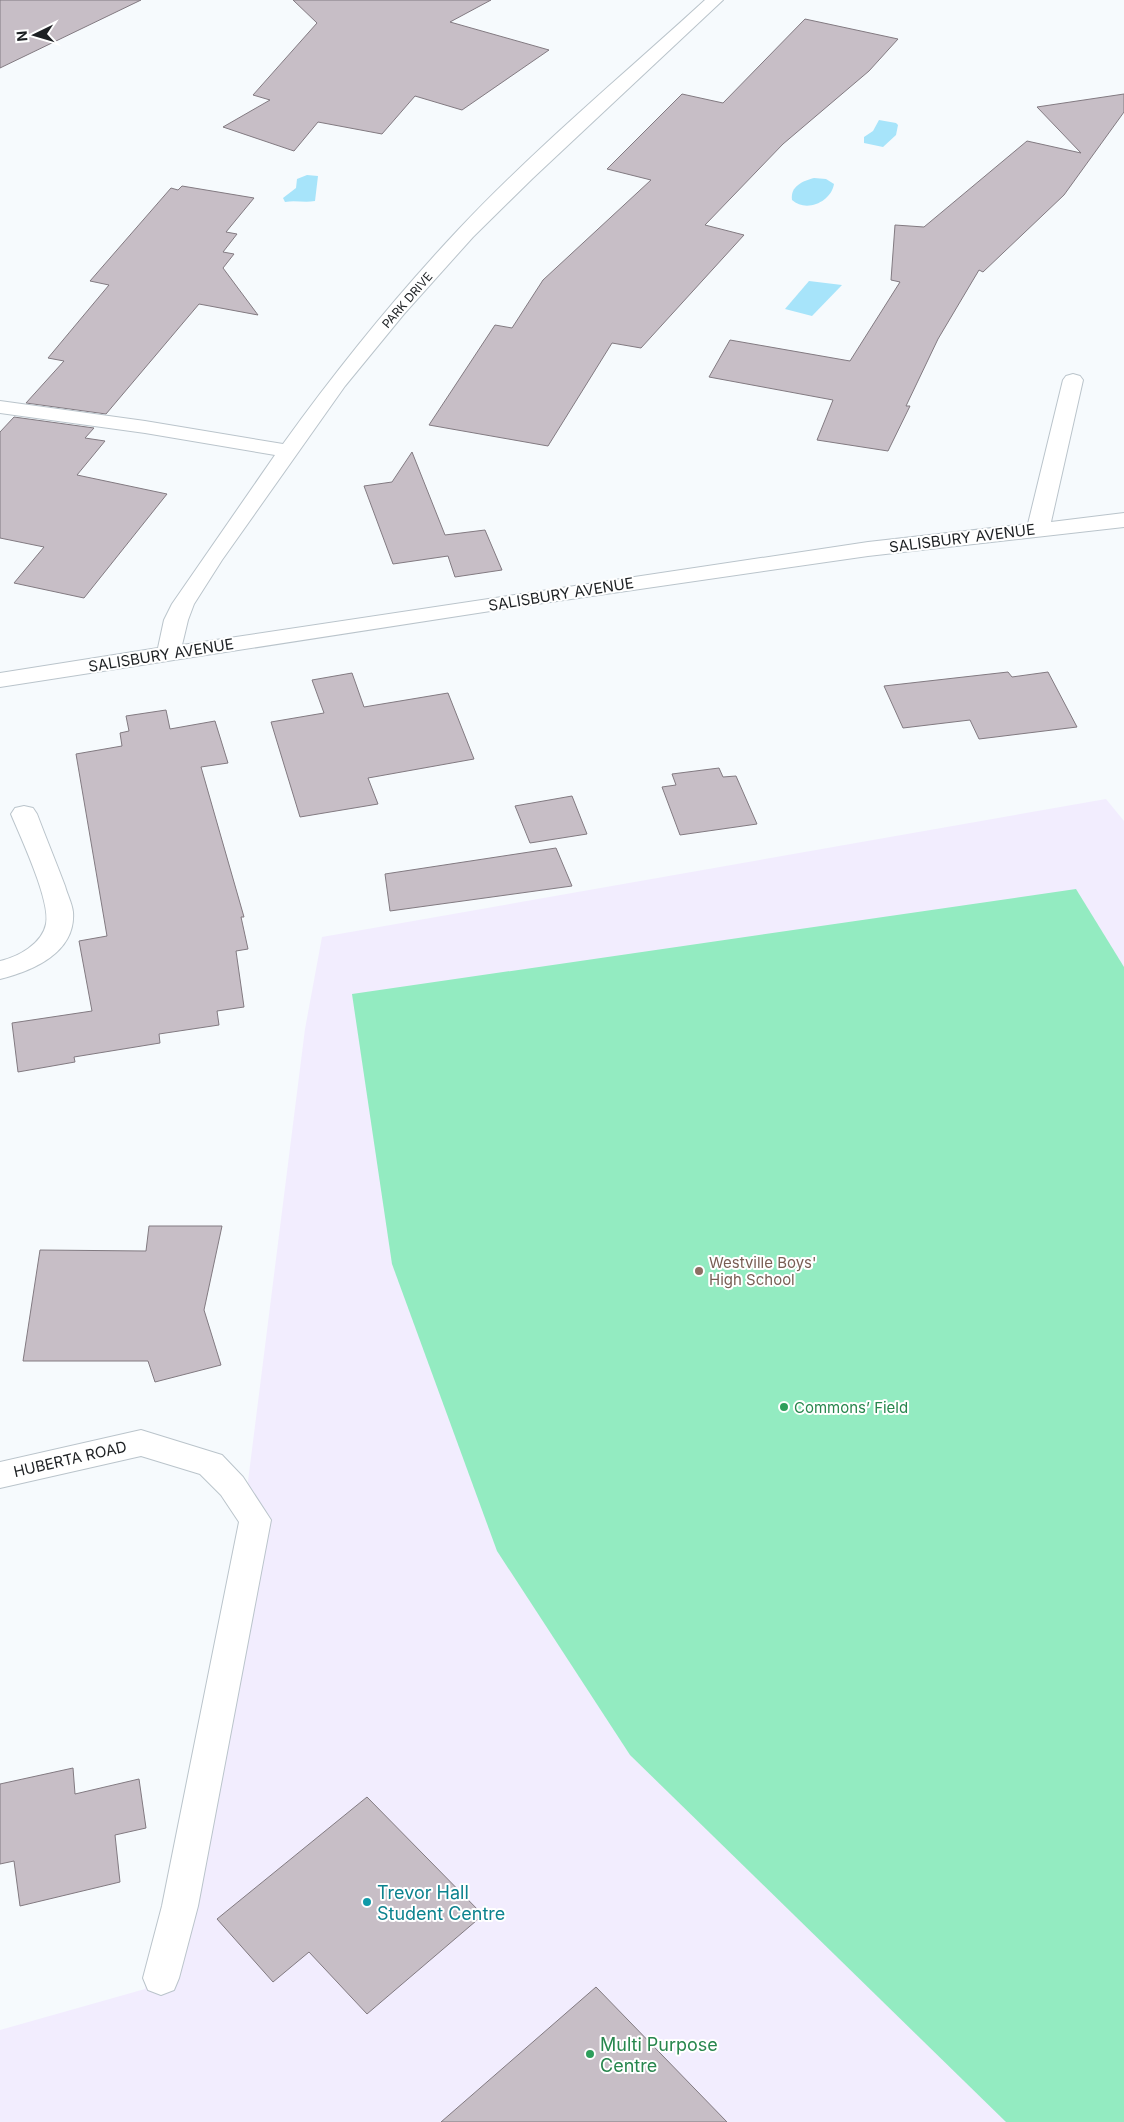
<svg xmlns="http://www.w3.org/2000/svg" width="1124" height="2122" viewBox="0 0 1124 2122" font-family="Inter,sans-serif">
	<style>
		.education { fill: #f2edfe }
		.green { fill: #93ebc1 }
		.water { fill: #a7e4fa }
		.building { fill: #c7bec6; stroke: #827a81 }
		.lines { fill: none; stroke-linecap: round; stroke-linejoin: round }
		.minor-casing { stroke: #bac4cb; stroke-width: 2 }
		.minor { fill: #fff; fill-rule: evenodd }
		.education-dot { fill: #8d6e63; stroke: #fff; stroke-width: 2 }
		.leisure-dot { fill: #2e9e5b; stroke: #fff; stroke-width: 2 }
		.culture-dot { fill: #0f9aa8; stroke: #fff; stroke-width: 2 }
		.labels { text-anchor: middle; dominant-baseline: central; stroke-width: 4; stroke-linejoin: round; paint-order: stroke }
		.far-street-label { font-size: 12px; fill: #1d2023; stroke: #fff }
		.street-label { font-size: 15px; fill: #1d2023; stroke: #fff }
		.education-label { font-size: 15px; fill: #785e54; stroke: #fff; text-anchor: start }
		.leisure-label { font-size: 15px; fill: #27864d; stroke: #fff; text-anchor: start }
		.near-culture-label { font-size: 18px; fill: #0d838f; stroke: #fff; text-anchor: start }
		.near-leisure-label { font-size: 18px; fill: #27864d; stroke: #fff; text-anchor: start }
	</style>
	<rect width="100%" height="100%" fill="#f6fafd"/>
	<path class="education" d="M1106 799 1124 821V2122H0V2030L145 1989 244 1513 305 1029 322 937Z"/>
	<path class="green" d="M1076 889 1124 967V2122H1006L630 1755 497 1551 392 1264 352 994Z"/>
	<g class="water">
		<path d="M879 120 896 123 898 125 896 135 883 147 864 143V137L873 131Z"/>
		<path d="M307 175 318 176 315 201C304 203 296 200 285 202L283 198 296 188 297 179Z"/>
		<path d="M814 178 826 179 834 184C831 202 806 213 792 200 790 186 803 181 814 178Z"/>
		<path d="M809 281 842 285 812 316 785 309Z"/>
	</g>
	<g class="building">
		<path d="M0 0H141L0 68Z"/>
		<path d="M293 0H491L450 22 549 50 462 110 415 96 382 134 318 122 294 151 223 127 270 100 253 95 317 23Z"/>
		<path d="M805 19 898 39 869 71 783 144 705 225 744 235 641 348 612 343 548 446 429 425 495 325 512 328 543 280 651 180 607 169 682 94 723 103Z"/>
		<path d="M1124 94V112L1064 195 983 272 979 270 938 339 906 406H910L888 451 817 440 833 400 709 377 730 340 850 361 900 282 891 280 895 225 924 227 1027 141 1081 153 1037 107Z"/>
		<path d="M182 186 254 198 226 232 237 234 223 252 234 254 223 268 258 315 199 304 106 414 26 403 64 361 48 358 109 285 90 281 171 188 178 190Z"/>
		<path d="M14 417 94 428 85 438 105 441 77 475 167 494 84 598 14 583 44 547 0 538V432Z"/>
		<path d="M412 452 445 535 485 530 502 570 455 577 448 556 393 564 364 486 392 482Z"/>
		<path d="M1008 672 1012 677 1048 672 1077 727 979 739 970 720 903 728 884 686Z"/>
		<path d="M352 673 364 707 448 693 474 759 368 778 378 804 300 817 271 722 324 713 312 680Z"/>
		<path d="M166 710 170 729 215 721 228 763 201 767 244 917H241L248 949 236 951 244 1007 217 1011 219 1025 159 1034 160 1043 74 1057 75 1062 18 1072 12 1023 92 1011 79 941 107 936 76 754 122 746 120 733 129 731 126 716Z"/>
		<path d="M719 768 723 777 736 776 757 824 680 835 662 787 676 785 672 774Z"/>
		<path d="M572 796 587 834 530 843 515 806Z"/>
		<path d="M556 848 572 886 390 911 385 874Z"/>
		<path d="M149 1226H222L204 1310 221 1365 155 1382 148 1361H23L40 1250 146 1251Z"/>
		<path d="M73 1768 75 1794 139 1779 146 1828 115 1835 120 1882 20 1906 14 1861 0 1864V1784Z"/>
		<path d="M367 1797 483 1915 367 2014 309 1952 273 1982 217 1919Z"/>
		<path d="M596 1987 727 2122H441Z"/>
	</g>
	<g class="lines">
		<defs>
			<g id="minor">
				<path d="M705 0H723L533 178 473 237 404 314 345 386 222 560 194 604 188 620 182 645 868 542 1028 524 1063 380 1066 376 1073 374 1080 376 1083 380 1051 522 1124 513V527L868 556 516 607 0 687V673L158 648 164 620 172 604 275 455 145 433 0 413V401L145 421 283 444C337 369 395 297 458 230 534 149 623 75 705 0Z"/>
				<path d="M24 806 33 808 37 814C46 838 56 862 65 886 67 894 72 903 73 912 76 953 32 971 0 979V961C18 957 42 944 46 924 51 902 21 838 11 814L15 808Z"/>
				<path d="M141 1430 222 1455 243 1477 271 1520 198 1906 179 1978 174 1990 161 1995 148 1990 143 1978 162 1906 239 1522 221 1495 200 1474 141 1456 0 1488V1462Z"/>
			</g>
		</defs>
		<use href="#minor" class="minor-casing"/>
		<use href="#minor" class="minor"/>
	</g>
	<circle class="education-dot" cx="699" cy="1271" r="5"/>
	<g class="leisure-dot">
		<circle cx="784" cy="1407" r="5"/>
		<circle cx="590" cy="2054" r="5"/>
	</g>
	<circle class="culture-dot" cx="367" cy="1902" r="5"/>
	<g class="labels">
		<g class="far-street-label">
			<text transform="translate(407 300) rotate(-49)">PARK DRIVE</text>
		</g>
		<g class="street-label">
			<text transform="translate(962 538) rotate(-7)">SALISBURY AVENUE</text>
			<text transform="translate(561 594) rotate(-9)">SALISBURY AVENUE</text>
			<text transform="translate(161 655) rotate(-9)">SALISBURY AVENUE</text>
			<text transform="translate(70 1459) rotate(-13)">HUBERTA ROAD</text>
		</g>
		<g class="education-label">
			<text x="709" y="1262">Westville Boys'<tspan x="709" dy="17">High School</tspan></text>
		</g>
		<g class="leisure-label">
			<text x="794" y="1407">Commons’ Field</text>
		</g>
		<g class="near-culture-label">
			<text x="377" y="1892">Trevor Hall<tspan x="377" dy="21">Student Centre</tspan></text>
		</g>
		<g class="near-leisure-label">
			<text x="600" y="2044">Multi Purpose<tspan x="600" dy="21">Centre</tspan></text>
		</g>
	</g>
	<g transform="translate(35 35) rotate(265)" stroke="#ffffff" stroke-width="4" paint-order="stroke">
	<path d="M0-4L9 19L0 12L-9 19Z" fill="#1d2023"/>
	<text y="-8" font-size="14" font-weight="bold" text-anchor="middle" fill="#1d2023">N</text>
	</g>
</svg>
